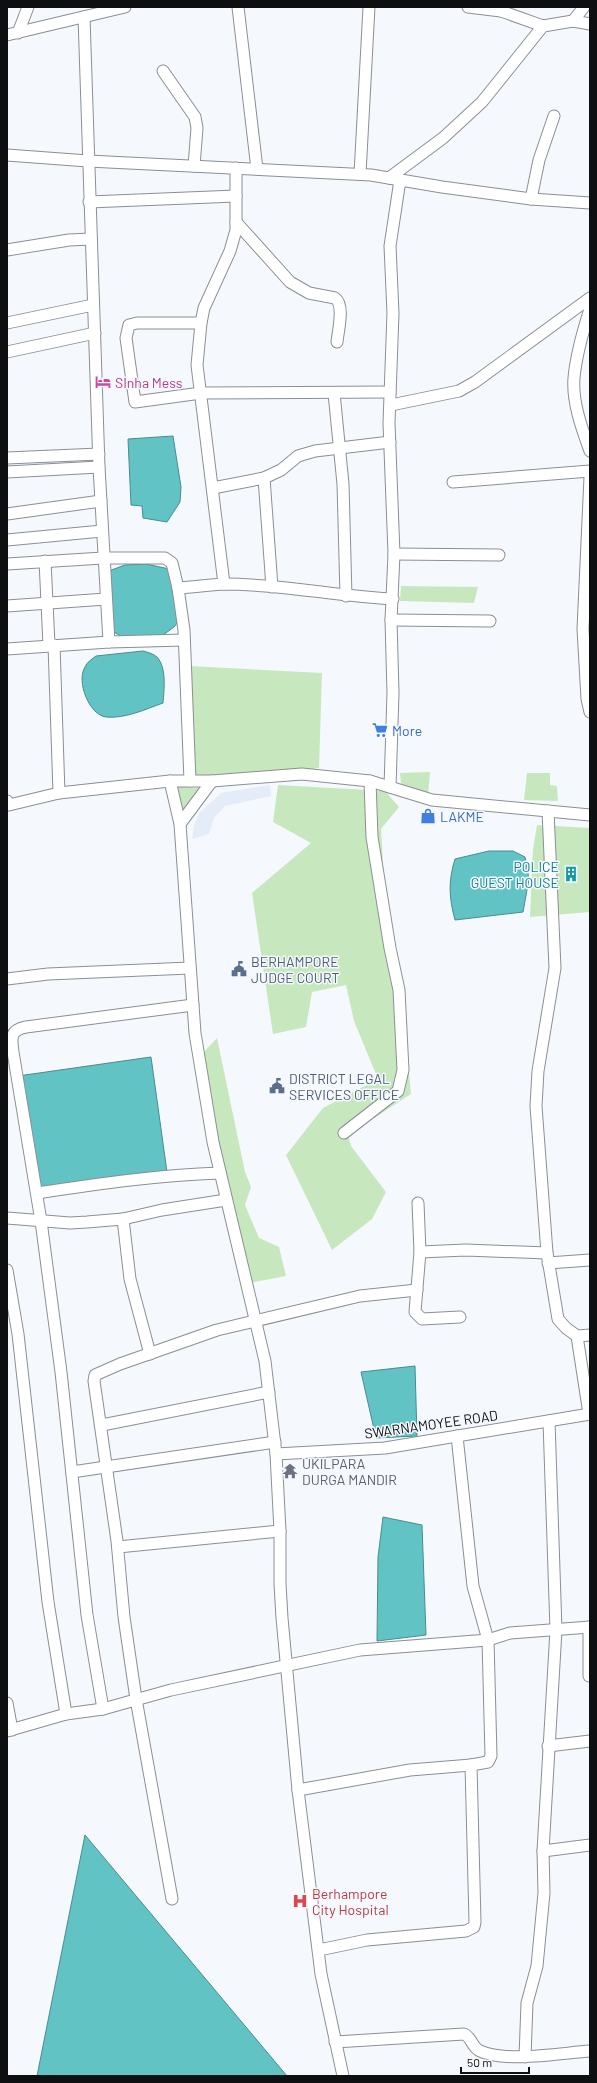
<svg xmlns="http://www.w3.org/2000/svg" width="597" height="2083" viewBox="0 0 597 2083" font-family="Barlow,sans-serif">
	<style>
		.built { fill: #e4edf7 }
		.green { fill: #c7e7be }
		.water { fill: #61c3c4; stroke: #488d8e }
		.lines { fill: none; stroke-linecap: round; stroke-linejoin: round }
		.minor-casing { stroke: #8b8f92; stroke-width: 13 }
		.minor { stroke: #fff; stroke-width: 11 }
		.labels { text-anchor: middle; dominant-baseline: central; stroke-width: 3; stroke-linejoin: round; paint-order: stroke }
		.hotel-label { font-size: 14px; fill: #b23c85; stroke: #f5f9fd; text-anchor: start }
		.shop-label { font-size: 14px; fill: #366cbe; stroke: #f5f9fd; text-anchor: start }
		.culture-label { font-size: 14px; fill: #0d838f; stroke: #f5f9fd; text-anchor: end }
		.service-label { font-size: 14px; fill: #4e5e75; stroke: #f5f9fd; text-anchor: start }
		.street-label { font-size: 14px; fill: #0e0f11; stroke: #f5f9fd }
		.worship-label { font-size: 14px; fill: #5b616d; stroke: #f5f9fd; text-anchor: start }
		.health-label { font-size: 14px; fill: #be3a42; stroke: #f5f9fd; text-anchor: start }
	</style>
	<rect width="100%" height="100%" fill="#f5f9fd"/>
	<path class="built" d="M270 785 271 796 225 806 214 818 209 834 192 839 194 825 200 812 221 793Z"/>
	<g class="green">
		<path d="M401 586 478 587 474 603 400 601Z"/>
		<path d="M189 666 322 673 319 768 225 778 193 774Z"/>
		<path d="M430 772 428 795 402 793 400 773Z"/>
		<path d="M527 773H550V785L557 786 558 801 524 800Z"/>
		<path d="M278 785 385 791 399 807 381 829 385 898 399 971 411 1094 348 1135 351 1146 386 1192 372 1219 332 1250 286 1155 323 1108 378 1079 354 1021 346 985 312 992 306 1027 273 1034 252 893 311 843 273 822Z"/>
		<path d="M173 786 208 789 181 819Z"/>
		<path d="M537 825 590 828V912L530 917 533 849Z"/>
		<path d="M217 1038 245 1172 251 1187 245 1205 259 1238 279 1247 286 1276 249 1283 217 1142 204 1052Z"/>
	</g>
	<g class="water">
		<path d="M173 436 181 487 180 502 167 522 143 518 142 506 131 505 128 439Z"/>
		<path d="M146 564 174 570 180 619 174 627 163 635 122 637 108 628 109 571 125 565Z"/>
		<path d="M143 651C147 652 154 654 157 657 167 668 164 690 163 703 146 709 125 719 106 717 89 715 76 681 85 667 87 662 92 659 96 656Z"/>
		<path d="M489 851H513L525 857 529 879 523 912 455 920C449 898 448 881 455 859Z"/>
		<path d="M151 1057 167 1172 38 1194 18 1076Z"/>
		<path d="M415 1366 417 1436 376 1438 361 1372Z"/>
		<path d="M383 1517 422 1525 426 1635 377 1641 378 1557Z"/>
		<path d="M85 1835 287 2076H37Z"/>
	</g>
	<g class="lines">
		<defs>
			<g id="minor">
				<path d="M238 7 257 169"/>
				<path d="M468 7 501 11"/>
				<path d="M500 7 501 11 543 26"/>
				<path d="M573 21 590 24"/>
				<path d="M18 33 28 7"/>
				<path d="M7 35 125 7"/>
				<path d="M163 71 195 117 197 128 194 166"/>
				<path d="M7 155 88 161 371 175 442 187 531 199 590 203"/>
				<path d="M360 174 369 7"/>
				<path d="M389 178 443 138 482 102 543 26 573 21 584 7"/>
				<path d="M531 199 539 160 554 116"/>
				<path d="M89 202 236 196"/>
				<path d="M236 222 290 282 309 293 335 298C345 305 338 331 337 342"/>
				<path d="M7 250 69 240 91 239"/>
				<path d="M590 309C583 331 576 355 574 378 572 402 582 429 590 451"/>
				<path d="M7 323 93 305"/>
				<path d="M201 323H137L129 325 126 338 135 402 201 393 390 392"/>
				<path d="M7 352 95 333"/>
				<path d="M334 393 343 484 346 596"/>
				<path d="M391 405 459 391 475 382 590 298"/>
				<path d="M7 458 99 454"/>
				<path d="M7 472 99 467"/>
				<path d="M590 477 583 629 587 699 590 712"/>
				<path d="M264 478 272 587"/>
				<path d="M453 482 590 471"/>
				<path d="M213 488 264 478 281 470 298 456 315 451 390 442"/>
				<path d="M7 514 101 501"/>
				<path d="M7 540 102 531"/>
				<path d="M394 554 499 555"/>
				<path d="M45 561 49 645"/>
				<path d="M7 564 103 558H165L172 563 178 588"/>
				<path d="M224 584 197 365 201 323 204 308 230 251 236 230V168"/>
				<path d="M7 606 106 599"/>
				<path d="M391 620 490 621"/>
				<path d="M109 642 184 640"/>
				<path d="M54 645 59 793"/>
				<path d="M7 649 109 642 99 467 84 17"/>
				<path d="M190 781 184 630 178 588C193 587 209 585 224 584 280 584 337 596 393 599"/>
				<path d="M390 787 393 693 391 620 394 554 389 423 393 313 390 246 400 180"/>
				<path d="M7 801 9 805 59 793 170 781"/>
				<path d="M548 811 555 968 538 1071 536 1106 547 1253 558 1319 566 1328 577 1336 590 1335"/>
				<path d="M180 824 212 781"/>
				<path d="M7 979 48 974 190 968"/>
				<path d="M344 1133 398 1091 403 1070 399 990 390 948 372 837 370 781"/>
				<path d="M37 1193C97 1184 158 1175 220 1173"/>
				<path d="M418 1203 420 1252 415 1312 422 1319 460 1317"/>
				<path d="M7 1218 70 1223 87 1222 123 1219 162 1210 226 1200"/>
				<path d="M123 1219 130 1279 150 1354"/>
				<path d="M420 1252 466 1250 547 1253"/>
				<path d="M548 1263 590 1260"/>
				<path d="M7 1270 18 1334 48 1602 66 1714"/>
				<path d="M577 1336 589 1414"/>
				<path d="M102 1425 269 1392"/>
				<path d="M276 1454 385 1448 590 1414"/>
				<path d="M72 1472 275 1442"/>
				<path d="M118 1547 280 1531"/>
				<path d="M589 1627V1676"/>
				<path d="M7 1703 12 1730"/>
				<path d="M103 1709 87 1615 61 1372 41 1221 13 1052C11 1038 10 1030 26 1027L193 1005"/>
				<path d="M7 1731 66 1714 103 1709 171 1690 360 1650 488 1640 510 1633 590 1627"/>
				<path d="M548 1746 590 1741"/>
				<path d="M298 1790 410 1770 471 1765"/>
				<path d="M543 1851 590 1845"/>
				<path d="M172 1899 136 1699 124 1617 117 1541 94 1381 95 1375 120 1364 217 1330 360 1296 417 1290"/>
				<path d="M319 1950 367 1940 466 1931 474 1927 475 1922 471 1765 488 1762 491 1756 488 1640 473 1586 457 1436"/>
				<path d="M335 2042 464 2034C472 2037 471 2047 480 2051 506 2063 561 2053 590 2051"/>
				<path d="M525 2057 527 2003 537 1966 544 1893 543 1851 556 1630 549 1421"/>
				<path d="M343 2076 321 1974 298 1790 282 1618 280 1584V1531L276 1454 265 1361 213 1142 195 1033 180 824 170 781H212L302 774 370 781 432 800 590 815"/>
			</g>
		</defs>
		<use href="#minor" class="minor-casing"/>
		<use href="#minor" class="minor"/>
	</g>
	<defs>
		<symbol id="hotel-bare" viewBox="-9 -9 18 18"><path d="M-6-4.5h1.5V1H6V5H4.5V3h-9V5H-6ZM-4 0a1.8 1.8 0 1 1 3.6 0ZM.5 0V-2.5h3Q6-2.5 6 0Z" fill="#d1479c" stroke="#f5f9fd" stroke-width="2.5" paint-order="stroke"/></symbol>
		<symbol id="supermarket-bare" viewBox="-9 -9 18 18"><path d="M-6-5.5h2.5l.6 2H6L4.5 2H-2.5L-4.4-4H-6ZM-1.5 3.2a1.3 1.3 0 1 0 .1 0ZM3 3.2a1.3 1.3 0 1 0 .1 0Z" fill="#3f7fe0" stroke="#f5f9fd" stroke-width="2.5" paint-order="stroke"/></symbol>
		<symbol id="shop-bare" viewBox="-9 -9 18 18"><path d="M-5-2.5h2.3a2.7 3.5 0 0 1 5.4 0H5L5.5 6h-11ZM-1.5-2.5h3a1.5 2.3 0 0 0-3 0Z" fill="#3f7fe0" stroke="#f5f9fd" stroke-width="2.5" paint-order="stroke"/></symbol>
		<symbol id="building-bare" viewBox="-9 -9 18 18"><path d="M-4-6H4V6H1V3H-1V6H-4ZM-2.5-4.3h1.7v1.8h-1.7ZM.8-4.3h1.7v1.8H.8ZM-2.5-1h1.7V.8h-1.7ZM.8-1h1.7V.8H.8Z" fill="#0f9aa8" stroke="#f5f9fd" stroke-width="2.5" paint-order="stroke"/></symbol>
		<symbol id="civic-bare" viewBox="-9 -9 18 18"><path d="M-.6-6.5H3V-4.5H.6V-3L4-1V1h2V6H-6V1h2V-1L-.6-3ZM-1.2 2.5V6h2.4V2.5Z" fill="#5c6f8a" stroke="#f5f9fd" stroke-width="2.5" paint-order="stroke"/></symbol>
		<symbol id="temple-bare" viewBox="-9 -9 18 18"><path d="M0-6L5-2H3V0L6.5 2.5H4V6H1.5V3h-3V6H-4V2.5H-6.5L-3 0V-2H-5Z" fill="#6b7280" stroke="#f5f9fd" stroke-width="2.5" paint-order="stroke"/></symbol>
		<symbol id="hospital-bare" viewBox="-9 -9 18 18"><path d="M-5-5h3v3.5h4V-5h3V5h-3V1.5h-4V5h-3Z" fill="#e0444e" stroke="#f5f9fd" stroke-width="2.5" paint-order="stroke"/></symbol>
	</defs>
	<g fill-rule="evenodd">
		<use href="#hotel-bare" x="92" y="371" width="22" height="22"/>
		<use href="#supermarket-bare" x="369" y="719" width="22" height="22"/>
		<use href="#shop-bare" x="417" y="805" width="22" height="22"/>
		<use href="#building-bare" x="560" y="863" width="22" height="22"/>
		<use href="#civic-bare" x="228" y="958" width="22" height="22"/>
		<use href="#civic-bare" x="266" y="1075" width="22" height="22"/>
		<use href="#temple-bare" x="279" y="1460" width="22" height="22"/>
		<use href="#hospital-bare" x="289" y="1890" width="22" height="22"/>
	</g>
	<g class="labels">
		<g class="hotel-label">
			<text x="115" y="382">SInha Mess</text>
		</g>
		<g class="shop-label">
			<text x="392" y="730">More</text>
			<text x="440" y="816">LAKME</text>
		</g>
		<g class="culture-label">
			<text x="559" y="866">POLICE<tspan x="559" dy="16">GUEST HOUSE</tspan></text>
		</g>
		<g class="service-label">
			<text x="251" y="961">BERHAMPORE<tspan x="251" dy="16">JUDGE COURT</tspan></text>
			<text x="289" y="1078">DISTRICT LEGAL<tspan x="289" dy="16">SERVICES OFFICE</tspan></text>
		</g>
		<g class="street-label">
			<text transform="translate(431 1424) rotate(-8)">SWARNAMOYEE ROAD</text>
		</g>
		<g class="worship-label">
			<text x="302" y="1463">UKILPARA<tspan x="302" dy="16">DURGA MANDIR</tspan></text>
		</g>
		<g class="health-label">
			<text x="312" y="1893">Berhampore<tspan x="312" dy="16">City Hospital</tspan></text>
		</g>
	</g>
	<rect width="597" height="2083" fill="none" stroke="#0e0f11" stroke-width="16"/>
	<path d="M461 2067v6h68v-6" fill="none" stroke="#0e0f11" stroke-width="2"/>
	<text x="467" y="2067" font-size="12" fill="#0e0f11" stroke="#f5f9fd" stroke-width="3" paint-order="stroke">50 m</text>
</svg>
